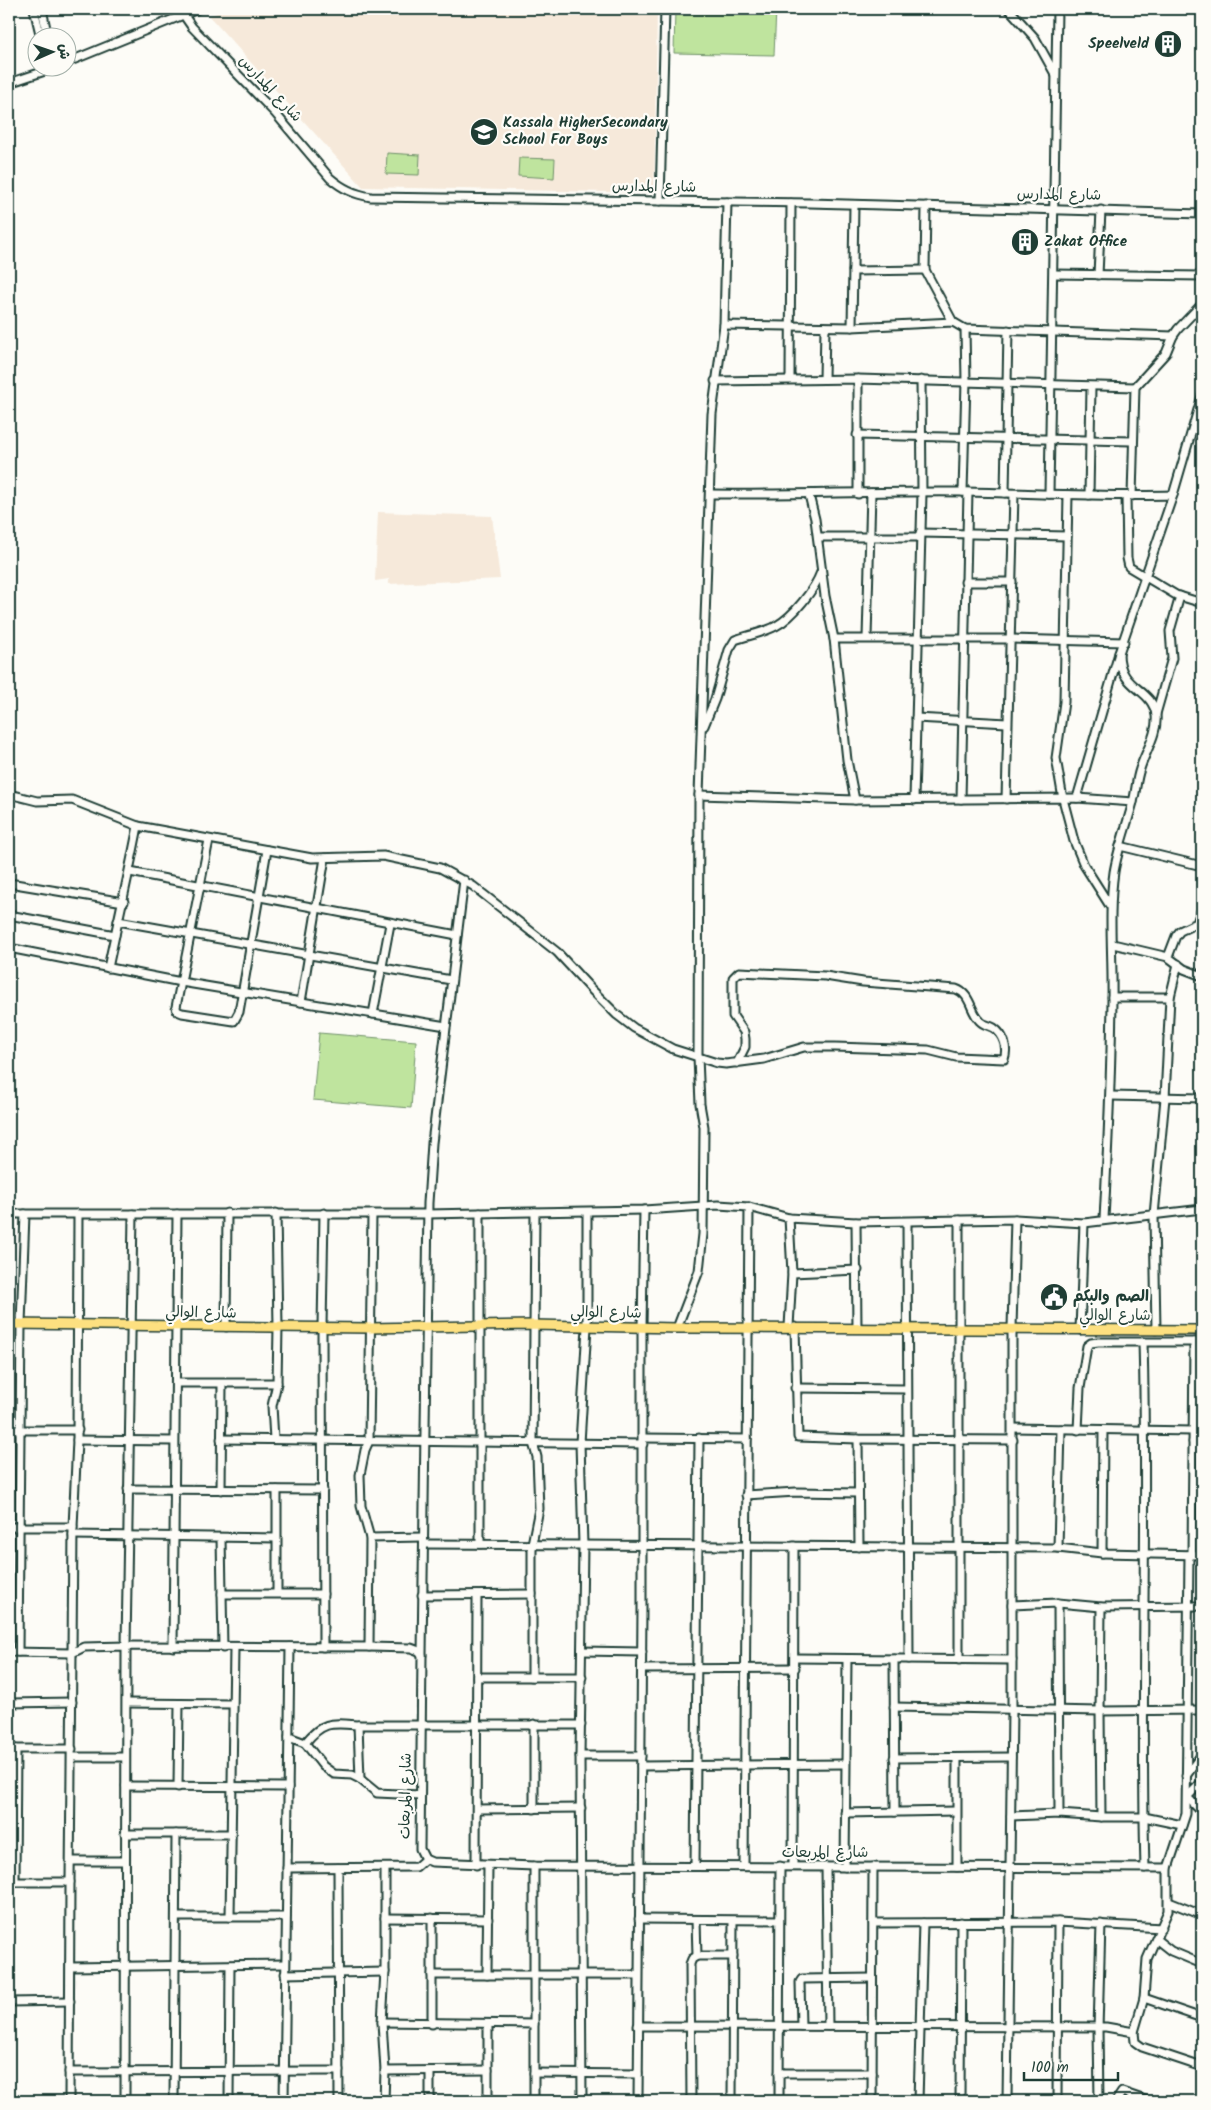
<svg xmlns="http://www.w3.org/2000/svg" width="1211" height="2110" viewBox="0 0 1211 2110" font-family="Kalam,'Playpen Sans Arabic',sans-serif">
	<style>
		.built { fill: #f6e9da }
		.green { fill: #bfe49e; stroke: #6f9069 }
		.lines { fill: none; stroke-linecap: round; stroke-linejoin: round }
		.minor-casing { stroke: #1f3d34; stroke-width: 11 }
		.major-casing { stroke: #1f3d34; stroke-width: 12 }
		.minor { stroke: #fdfcf7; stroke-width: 7 }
		.major { stroke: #fde080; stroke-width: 9 }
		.labels { text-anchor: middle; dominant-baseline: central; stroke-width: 4.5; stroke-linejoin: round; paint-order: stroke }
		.poi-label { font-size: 15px; font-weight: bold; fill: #1f3d34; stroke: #fdfcf7; text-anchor: start }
		.street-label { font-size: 15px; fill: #1f3d34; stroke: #fdfcf7 }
	</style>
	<rect width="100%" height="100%" fill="#fdfcf7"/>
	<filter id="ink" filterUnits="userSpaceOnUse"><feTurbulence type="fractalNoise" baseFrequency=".02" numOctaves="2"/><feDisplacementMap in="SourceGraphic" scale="10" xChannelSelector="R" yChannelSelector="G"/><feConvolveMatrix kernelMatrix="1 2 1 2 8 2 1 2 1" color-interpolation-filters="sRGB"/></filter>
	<g filter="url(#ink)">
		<g class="built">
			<path d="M227 9H657L654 193 363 187 209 16Z"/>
			<path d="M378 512 492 516 500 579 389 584V579L375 581Z"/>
		</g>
		<g class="green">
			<path d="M675 9H776L774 55 674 53Z"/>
			<path d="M387 153 420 155 419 175 386 174Z"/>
			<path d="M519 158 555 159 554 178 518 176Z"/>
			<path d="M319 1033 416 1041 411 1108 313 1100Z"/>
		</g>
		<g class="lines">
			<defs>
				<g id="minor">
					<path d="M34 9 41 38"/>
					<path d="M42 9 48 38"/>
					<path d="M182 9 183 14 192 27 275 113 330 178C343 189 354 194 371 197L810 203 1202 214"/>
					<path d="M1009 9 1035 38 1055 74"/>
					<path d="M68 62 198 9"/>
					<path d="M9 83 54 68"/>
					<path d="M660 201 665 9"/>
					<path d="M926 206 925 270 953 322"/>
					<path d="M853 271 925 270"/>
					<path d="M1054 274 1202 276"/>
					<path d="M1098 275 1101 210"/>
					<path d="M724 325 852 327 953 322 965 329 1173 336"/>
					<path d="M852 327 854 205"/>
					<path d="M790 379 791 203"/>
					<path d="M824 379 825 327"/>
					<path d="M715 381 858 379 1135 387"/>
					<path d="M857 435 1132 441"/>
					<path d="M963 492 966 381 965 329"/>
					<path d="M1005 493 1008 330"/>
					<path d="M710 494C795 495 879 491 964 492 1034 493 1103 497 1173 495"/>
					<path d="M858 494V379"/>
					<path d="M1049 494 1057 9"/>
					<path d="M809 495 815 519 825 596 834 639 847 760 855 800"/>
					<path d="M1068 495 1064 702 1056 758 1063 799 1074 841 1084 865 1110 906"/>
					<path d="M1089 495 1091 387"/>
					<path d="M1126 496 1127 558 1129 567 1176 595 1202 603"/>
					<path d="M1132 496 1135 387 1166 353 1173 336 1178 329 1202 304"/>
					<path d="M920 533 1067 536"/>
					<path d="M818 537H920"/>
					<path d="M965 582H1012"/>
					<path d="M867 638 871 493"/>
					<path d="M834 639H1010L1124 642"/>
					<path d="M1156 714 1172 658 1170 631 1180 596"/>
					<path d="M916 718 1007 723"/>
					<path d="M704 726 715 699 729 650 735 640C749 635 763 633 776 626 793 617 815 589 821 572"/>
					<path d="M9 794 37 801 72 800 138 826 312 858 383 856 440 868 473 886 557 952 592 990 617 1015 634 1028 673 1049 717 1063 726 1064 764 1059 804 1047H835L928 1050 956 1057 1004 1059C1008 1048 1004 1035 994 1028 989 1025 983 1025 980 1021 970 1011 971 994 956 989L863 982 825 976 739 972 733 978V1016L744 1032 745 1039V1047L737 1063"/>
					<path d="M699 795 855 800 1077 798 1133 802"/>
					<path d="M1077 798 1119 653 1173 495 1202 396"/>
					<path d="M961 799 968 492"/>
					<path d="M1006 799 1014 494"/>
					<path d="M914 800 922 493 921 380"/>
					<path d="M209 840 176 1007 177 1011 182 1013 234 1021 239 1012 267 850"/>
					<path d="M1120 846 1202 866"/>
					<path d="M130 872 457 935"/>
					<path d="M9 883 124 902"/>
					<path d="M9 915 115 935"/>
					<path d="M118 921 451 980"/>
					<path d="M1113 944 1168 957 1184 969 1202 976"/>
					<path d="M9 948 181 982 446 1026"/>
					<path d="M1168 957 1176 936 1180 931 1197 923 1202 908"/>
					<path d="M108 968C118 920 129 874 138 826"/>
					<path d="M1112 997H1170"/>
					<path d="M301 1002 325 858"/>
					<path d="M373 1014 390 924"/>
					<path d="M1111 1096 1202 1098"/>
					<path d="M9 1214H427L644 1210 718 1205 749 1207 789 1218 856 1222 1015 1219 1084 1223 1202 1209"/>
					<path d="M789 1218 792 1273 789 1327"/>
					<path d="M1104 1219C1108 1146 1111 1073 1112 1000 1113 957 1108 914 1114 872 1118 848 1127 825 1133 802 1136 792 1136 780 1140 769 1145 752 1158 734 1156 715 1152 687 1119 690 1119 653"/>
					<path d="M856 1222 857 1328"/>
					<path d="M907 1222 909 1659"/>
					<path d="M792 1273 858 1270"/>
					<path d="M226 1327 227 1213"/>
					<path d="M795 1327 798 1437 858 1439 1013 1440"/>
					<path d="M677 1328 699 1271 703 1234 704 1127 700 1104 698 1057 699 795 712 414 724 325 727 202"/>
					<path d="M1080 1330 1084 1223"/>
					<path d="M1156 1330 1154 1215 1165 1098 1170 997 1178 964"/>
					<path d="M1143 1342C1148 1517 1140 1692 1145 1868"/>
					<path d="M176 1383H277"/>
					<path d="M795 1388 907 1389"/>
					<path d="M1013 1428 1193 1431"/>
					<path d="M9 1430H78"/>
					<path d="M1078 1430 1080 1388 1087 1346 1091 1343 1098 1342H1202"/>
					<path d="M643 1438 747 1439"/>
					<path d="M221 1439 643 1444"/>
					<path d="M274 1439 272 1406 277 1383 278 1327 276 1213"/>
					<path d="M858 1439 859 1547"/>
					<path d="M77 1440 174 1441"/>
					<path d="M1193 1442H1202"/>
					<path d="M128 1489 323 1490"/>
					<path d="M221 1490 222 1384"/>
					<path d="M277 1490V1593"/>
					<path d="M746 1495 796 1492 858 1493"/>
					<path d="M9 1527H73"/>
					<path d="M73 1535 276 1538"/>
					<path d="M221 1538 223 1648"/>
					<path d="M370 1538 423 1537"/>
					<path d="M424 1544 1058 1548 1102 1553 1202 1555"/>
					<path d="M480 1544V1213"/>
					<path d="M1058 1548 1061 1429"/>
					<path d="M1102 1553 1103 1430"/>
					<path d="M1192 1555 1194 1342"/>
					<path d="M222 1594H323"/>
					<path d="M422 1595 532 1594"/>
					<path d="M1058 1603 1059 1814"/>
					<path d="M1012 1605 1058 1603 1101 1607 1202 1606"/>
					<path d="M1101 1607 1100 1711 1101 1817"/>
					<path d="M173 1647 177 1214"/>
					<path d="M323 1647 322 1327 324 1213"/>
					<path d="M369 1647 370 1538 361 1506 360 1475 365 1450 369 1441 372 1214"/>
					<path d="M582 1651 642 1652"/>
					<path d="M9 1652 72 1653 73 1527 77 1440 78 1214"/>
					<path d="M18 1652 21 1324 25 1214"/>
					<path d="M422 1655 428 1203 432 1143 464 880"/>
					<path d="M795 1658 1012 1660"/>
					<path d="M894 1659 895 1812"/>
					<path d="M959 1660V1220"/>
					<path d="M642 1669 795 1668"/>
					<path d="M477 1677H582"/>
					<path d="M532 1677V1544L539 1509 537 1457 533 1443 535 1212"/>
					<path d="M9 1703 72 1702"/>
					<path d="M127 1703 232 1704"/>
					<path d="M894 1707 1100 1711 1202 1710"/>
					<path d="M534 1724V1809"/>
					<path d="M358 1725H581"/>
					<path d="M289 1737 305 1743 323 1766 334 1774 352 1775 360 1779 377 1793 420 1795"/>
					<path d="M305 1743C323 1721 331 1723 358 1725L360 1779"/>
					<path d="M9 1749H72"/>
					<path d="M580 1756H641"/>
					<path d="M72 1757H125"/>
					<path d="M894 1758 1011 1757"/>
					<path d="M641 1766 845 1764"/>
					<path d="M1186 1776 1202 1754"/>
					<path d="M126 1786 288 1787"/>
					<path d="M178 1787 179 1704"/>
					<path d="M1187 1797 1202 1782"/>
					<path d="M1187 1797 1202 1812"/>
					<path d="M477 1809 581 1808"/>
					<path d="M845 1813 956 1811"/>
					<path d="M1011 1816 1059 1814 1101 1817H1144L1182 1825"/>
					<path d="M125 1834H230"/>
					<path d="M71 1861H125"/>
					<path d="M476 1865 477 1595"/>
					<path d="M695 1866 699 1438"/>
					<path d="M744 1866 749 1207"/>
					<path d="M793 1866 794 1546"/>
					<path d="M826 1867 828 2026"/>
					<path d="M845 1867 847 1659"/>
					<path d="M957 1867V1758"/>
					<path d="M287 1868 416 1867 425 1859"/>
					<path d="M338 1868 339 2101"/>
					<path d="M9 1882H70L72 1653 84 1647 126 1646 369 1647 411 1648 419 1651 422 1655 420 1849 425 1859 432 1862 534 1866 1168 1868"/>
					<path d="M15 1882 16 1749"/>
					<path d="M1169 1902 1202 1915"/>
					<path d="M176 1917H286"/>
					<path d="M230 1917 234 1648"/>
					<path d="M385 1918 488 1919"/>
					<path d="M639 1919 779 1920"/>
					<path d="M696 1920 697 1956"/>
					<path d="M873 1923 1058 1922 1162 1928"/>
					<path d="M1157 1940 1171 1951 1202 1964"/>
					<path d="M71 1967 285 1964"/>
					<path d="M285 1974 385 1972"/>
					<path d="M432 1975H638"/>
					<path d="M487 1975 488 1865"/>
					<path d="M1144 1998 1202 2018"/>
					<path d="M9 2002 70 2001"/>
					<path d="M382 2022 534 2024"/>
					<path d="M432 2024V1918"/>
					<path d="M638 2026 1106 2027 1134 2032 1135 2042 1142 2047 1202 2067"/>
					<path d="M801 2026 800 1982 802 1979 872 1978"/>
					<path d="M1134 2032 1144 1998 1147 1959 1168 1911V1868L1186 1814 1189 1555"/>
					<path d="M385 2071 488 2070"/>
					<path d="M430 2071V2101"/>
					<path d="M69 2072 339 2071"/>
					<path d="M534 2073 638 2074"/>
					<path d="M779 2073H872"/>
					<path d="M69 2101 70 1882"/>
					<path d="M125 2101 126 1646 133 1214"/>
					<path d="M174 2101 176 1834"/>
					<path d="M229 2101 230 1966"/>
					<path d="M284 2101 290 1647"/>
					<path d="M384 2101 385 2071 382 2022 385 1972V1868"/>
					<path d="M488 2101V2025"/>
					<path d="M534 2101V1866"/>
					<path d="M582 2101 580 1756 583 1545 580 1443 587 1327V1212"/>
					<path d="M638 2101 642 1609V1327L644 1210"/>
					<path d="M691 2101 690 1964 692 1959 697 1956H733"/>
					<path d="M732 2101 733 1921"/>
					<path d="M779 2101 780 1866"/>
					<path d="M872 2101 873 1867"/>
					<path d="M918 2101 923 1923"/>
					<path d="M960 2101 961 1922"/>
					<path d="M1007 2101 1012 1709V1328L1015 1219"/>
					<path d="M1057 2101 1058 1922"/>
					<path d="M1099 2101 1098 2029 1101 1924"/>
					<path d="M1116 2101 1122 2092 1148 2101"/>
				</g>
				<path id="major" d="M9 1324 370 1328 533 1325 677 1328 1202 1330"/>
			</defs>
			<use href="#minor" class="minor-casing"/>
			<use href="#major" class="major-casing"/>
			<use href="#minor" class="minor"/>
			<use href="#major" class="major"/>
		</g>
	</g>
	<defs>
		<symbol id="building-disc" viewBox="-11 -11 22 22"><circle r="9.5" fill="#1f3d34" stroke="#fdfcf7"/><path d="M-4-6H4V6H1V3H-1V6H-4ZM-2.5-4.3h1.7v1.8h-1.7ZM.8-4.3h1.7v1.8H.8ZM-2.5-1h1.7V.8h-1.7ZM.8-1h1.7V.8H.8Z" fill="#fff"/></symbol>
		<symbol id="school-disc" viewBox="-11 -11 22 22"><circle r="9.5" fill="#1f3d34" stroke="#fdfcf7"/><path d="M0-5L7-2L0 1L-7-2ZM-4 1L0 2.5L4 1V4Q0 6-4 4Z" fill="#fff"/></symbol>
		<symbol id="civic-disc" viewBox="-11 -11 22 22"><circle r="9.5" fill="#1f3d34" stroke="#fdfcf7"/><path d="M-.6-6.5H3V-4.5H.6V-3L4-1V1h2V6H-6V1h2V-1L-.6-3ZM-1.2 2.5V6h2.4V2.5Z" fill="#fff"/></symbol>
	</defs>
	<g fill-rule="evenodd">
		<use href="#building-disc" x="1152" y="28" width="32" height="32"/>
		<use href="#school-disc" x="468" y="116" width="32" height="32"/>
		<use href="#building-disc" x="1009" y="226" width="32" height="32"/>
		<use href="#civic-disc" x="1038" y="1281" width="32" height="32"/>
	</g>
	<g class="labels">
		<g class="poi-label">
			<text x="1149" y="44" text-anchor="end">Speelveld</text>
			<text x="503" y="123">Kassala HigherSecondary<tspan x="503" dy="17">School For Boys</tspan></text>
			<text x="1044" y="242">Zakat Office</text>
			<text x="1073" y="1297">الصم والبكم</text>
		</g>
		<g class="street-label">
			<text transform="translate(270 89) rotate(47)">شارع المدارس</text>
			<text transform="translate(654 187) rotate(1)">شارع المدارس</text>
			<text transform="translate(1059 195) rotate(1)">شارع المدارس</text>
			<text transform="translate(201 1313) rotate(1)">شارع الوالي</text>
			<text transform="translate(606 1313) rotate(1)">شارع الوالي</text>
			<text x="1115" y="1316">شارع الوالي</text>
			<text transform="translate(406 1796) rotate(-89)">شارع المربعات</text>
			<text x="825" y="1853">شارع المربعات</text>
		</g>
	</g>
	<rect width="1211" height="2110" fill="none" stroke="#fdfcf7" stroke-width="30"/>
	<rect x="15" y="15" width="1181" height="2080" fill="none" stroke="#1f3d34" stroke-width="2" filter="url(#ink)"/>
	<g transform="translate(52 52) rotate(88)"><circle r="24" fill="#fdfcf7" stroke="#a4b0a9"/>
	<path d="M0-4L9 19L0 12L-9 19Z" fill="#1f3d34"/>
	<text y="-8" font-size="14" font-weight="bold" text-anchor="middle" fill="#1f3d34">ش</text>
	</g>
	<path d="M1024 2072v8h94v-8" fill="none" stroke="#1f3d34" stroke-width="2.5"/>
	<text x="1031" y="2072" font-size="15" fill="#1f3d34" stroke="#fdfcf7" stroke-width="4" paint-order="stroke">100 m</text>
</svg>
